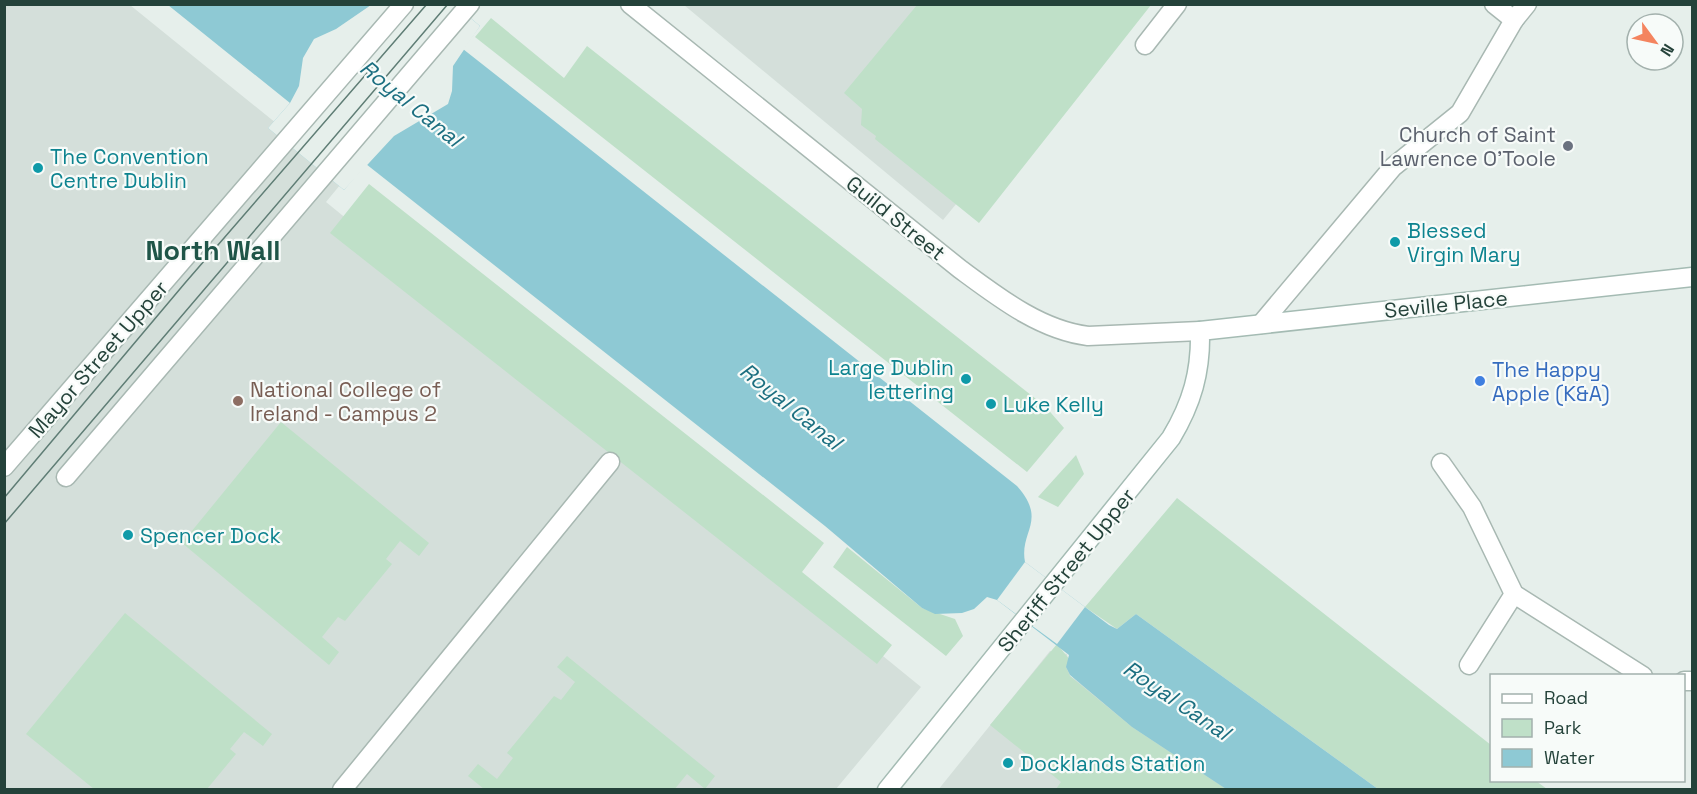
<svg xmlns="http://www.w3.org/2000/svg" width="1697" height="794" viewBox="0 0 1697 794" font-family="'Space Grotesk',sans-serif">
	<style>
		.built { fill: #d4dfda }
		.green { fill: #bfe0c8 }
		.water { fill: #8ec9d4 }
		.pier { fill: #e6efeb }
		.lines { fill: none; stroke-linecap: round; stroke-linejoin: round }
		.pedestrian-casing { stroke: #a8b8b2; stroke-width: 21 }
		.minor-casing { stroke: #a8b8b2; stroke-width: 21 }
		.tertiary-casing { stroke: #a8b8b2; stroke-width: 21 }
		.secondary-casing { stroke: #a4bbb3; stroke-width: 21 }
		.pedestrian { stroke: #fff; stroke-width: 18 }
		.minor { stroke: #fff; stroke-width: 18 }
		.tertiary { stroke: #fff; stroke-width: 18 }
		.secondary { stroke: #fff; stroke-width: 18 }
		.tram { stroke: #5f7d75; stroke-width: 1.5 }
		.worship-dot { fill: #6b7280; stroke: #f7fbf9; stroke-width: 2 }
		.culture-dot { fill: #0f9aa8; stroke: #f7fbf9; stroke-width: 2 }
		.shop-dot { fill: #3f7fe0; stroke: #f7fbf9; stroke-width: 2 }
		.education-dot { fill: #8d6e63; stroke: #f7fbf9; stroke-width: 2 }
		.labels { text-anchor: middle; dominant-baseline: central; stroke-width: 4.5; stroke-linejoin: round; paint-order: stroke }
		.worship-label { font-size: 21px; fill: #5b616d; stroke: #f7fbf9; text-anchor: end }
		.culture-label { font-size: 21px; fill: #0d838f; stroke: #f7fbf9; text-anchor: start }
		.street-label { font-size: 21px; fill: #24423a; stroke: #f7fbf9 }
		.shop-label { font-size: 21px; fill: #366cbe; stroke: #f7fbf9; text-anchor: start }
		.education-label { font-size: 21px; fill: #785e54; stroke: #f7fbf9; text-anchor: start }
		.water-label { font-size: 22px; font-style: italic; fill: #1c6f80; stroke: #f7fbf9 }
		.district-label { font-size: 27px; font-weight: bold; fill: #1f5548; stroke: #f7fbf9 }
	</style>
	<rect width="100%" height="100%" fill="#e6efeb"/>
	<g class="built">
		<path d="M5 5H130L345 179 326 202 921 687 836 789 5 790Z"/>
		<path d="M684 5H1119L943 220Z"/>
		<path d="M1050 651 1067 654 1070 676 1226 789 938 790Z"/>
	</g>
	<g class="green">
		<path d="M917 5V4L1151 5 979 223 875 139 876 136 861 125 862 109 844 93Z"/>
		<path d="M491 18 564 78 587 46 1045 406 1064 428 1027 472 475 37Z"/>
		<path d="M369 184 824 543 802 572 892 645 877 664 330 233Z"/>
		<path d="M281 422 429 543 419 556 400 541 386 559 392 564 345 621 338 617 322 637 339 652 329 665 182 543Z"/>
		<path d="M1076 455 1084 474 1058 507 1038 497Z"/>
		<path d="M1177 498 1491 745 1492 780 1536 781 1547 789H1378L1136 614 1117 629 1085 607Z"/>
		<path d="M847 547 922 608 955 619 963 636 946 656 833 567Z"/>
		<path d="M125 613 272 734 263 746 244 732 230 749 236 754 207 789H94L26 734Z"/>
		<path d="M1057 644 1070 660 1066 667 1070 676 1132 727 1226 789H1056L1061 782 990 725Z"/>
		<path d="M567 656 715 776 705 789 687 774 674 790 484 789 468 776 478 764 497 779 513 758 507 753 554 696 561 700 575 682 557 667Z"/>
	</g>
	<path class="water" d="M168 5H455L480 26 463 49 1017 486C1048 521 1019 531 1025 562L1109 625 1117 629 1136 614 1378 789H1226L1132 727 1070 675 1066 667 1069 655 997 600 987 597 974 609 962 613 935 614 922 608 825 526 366 164 344 190 268 128 290 103Z"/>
	<g class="pier">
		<path d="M371 5H455L480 26 453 66 452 91 448 104 394 136 344 190 268 128 290 103 299 86 303 58 314 39 336 29Z"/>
		<path d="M1025 562 1085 607 1057 644 997 600Z"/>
	</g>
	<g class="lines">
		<defs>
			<g id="pedestrian">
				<path d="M1261 324 1393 167 1460 113 1514 20"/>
				<path d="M342 790 610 462"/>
			</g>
			<g id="minor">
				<path d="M1494 4 1514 20 1527 4"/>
				<path d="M1145 45 1177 4"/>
				<path d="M1441 463 1472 507 1514 594 1643 676"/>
				<path d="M4 467 404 4"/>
				<path d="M66 477 470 4"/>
				<path d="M1469 665 1514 594"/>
				<path d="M1684 681H1692"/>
			</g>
			<path id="tertiary" d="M630 4 960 269C998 297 1040 330 1088 336L1200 331"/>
			<path id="secondary" d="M887 790 1171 438C1192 403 1201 372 1200 331L1692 277"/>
		</defs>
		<use href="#pedestrian" class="pedestrian-casing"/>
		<use href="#minor" class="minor-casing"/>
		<use href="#tertiary" class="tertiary-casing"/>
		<use href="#secondary" class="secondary-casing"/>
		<use href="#pedestrian" class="pedestrian"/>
		<use href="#minor" class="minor"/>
		<use href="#tertiary" class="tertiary"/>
		<use href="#secondary" class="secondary"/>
		<g class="tram">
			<path d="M4 498 185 283 427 4"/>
			<path d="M4 524 448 4"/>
		</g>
	</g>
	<circle class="worship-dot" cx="1568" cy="146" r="6"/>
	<g class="culture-dot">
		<circle cx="38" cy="168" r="6"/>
		<circle cx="1395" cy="242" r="6"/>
		<circle cx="966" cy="379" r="6"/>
		<circle cx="991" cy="404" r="6"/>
		<circle cx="128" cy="535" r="6"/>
		<circle cx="1008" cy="763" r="6"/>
	</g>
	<circle class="shop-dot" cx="1480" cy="381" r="6"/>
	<circle class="education-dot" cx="238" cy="401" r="6"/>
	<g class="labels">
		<g class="worship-label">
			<text x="1556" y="134">Church of Saint<tspan x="1556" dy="24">Lawrence O'Toole</tspan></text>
		</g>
		<g class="culture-label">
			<text x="50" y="156">The Convention<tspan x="50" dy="24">Centre Dublin</tspan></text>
			<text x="1407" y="230">Blessed<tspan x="1407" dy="24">Virgin Mary</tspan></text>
			<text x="954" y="367" text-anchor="end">Large Dublin<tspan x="954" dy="24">lettering</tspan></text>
			<text x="1003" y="404">Luke Kelly</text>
			<text x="140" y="535">Spencer Dock</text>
			<text x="1020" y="763">Docklands Station</text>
		</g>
		<g class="street-label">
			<text transform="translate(896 218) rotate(39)">Guild Street</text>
			<text transform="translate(1446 304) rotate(-6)">Seville Place</text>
			<text transform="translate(98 359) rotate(-49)">Mayor Street Upper</text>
			<text transform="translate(1066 570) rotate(-51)">Sheriff Street Upper</text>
		</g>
		<g class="shop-label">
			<text x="1492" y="369">The Happy<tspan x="1492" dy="24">Apple (K&amp;A)</tspan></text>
		</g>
		<g class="education-label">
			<text x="250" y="389">National College of<tspan x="250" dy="24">Ireland - Campus 2</tspan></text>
		</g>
		<g class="water-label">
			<text transform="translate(411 103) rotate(39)">Royal Canal</text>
			<text transform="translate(791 406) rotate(39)">Royal Canal</text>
			<text transform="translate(1177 700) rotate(34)">Royal Canal</text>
		</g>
		<g class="district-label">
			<text x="213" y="250">North Wall</text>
		</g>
	</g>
	<rect width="1697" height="794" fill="none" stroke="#24423a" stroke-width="12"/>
	<rect x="1490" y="674" width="195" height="108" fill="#f7fbf9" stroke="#a3b1ad" stroke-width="1.5"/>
	<rect x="1502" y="694" width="30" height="9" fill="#ffffff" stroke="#a3b1ad" stroke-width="1.5"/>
	<text x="1544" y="704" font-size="18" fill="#24423a">Road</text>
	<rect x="1502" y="719" width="30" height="18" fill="#bfe0c8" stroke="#a3b1ad" stroke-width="1.5"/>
	<text x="1544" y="734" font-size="18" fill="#24423a">Park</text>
	<rect x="1502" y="749" width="30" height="18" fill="#8ec9d4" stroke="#a3b1ad" stroke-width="1.5"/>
	<text x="1544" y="764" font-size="18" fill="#24423a">Water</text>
	<g transform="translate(1655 42) rotate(123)"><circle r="28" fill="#f7fbf9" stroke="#a3b1ad" stroke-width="1.5"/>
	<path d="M0-4.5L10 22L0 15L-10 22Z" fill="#f4845f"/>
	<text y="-9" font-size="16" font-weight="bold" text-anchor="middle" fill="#24423a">N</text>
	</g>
</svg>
